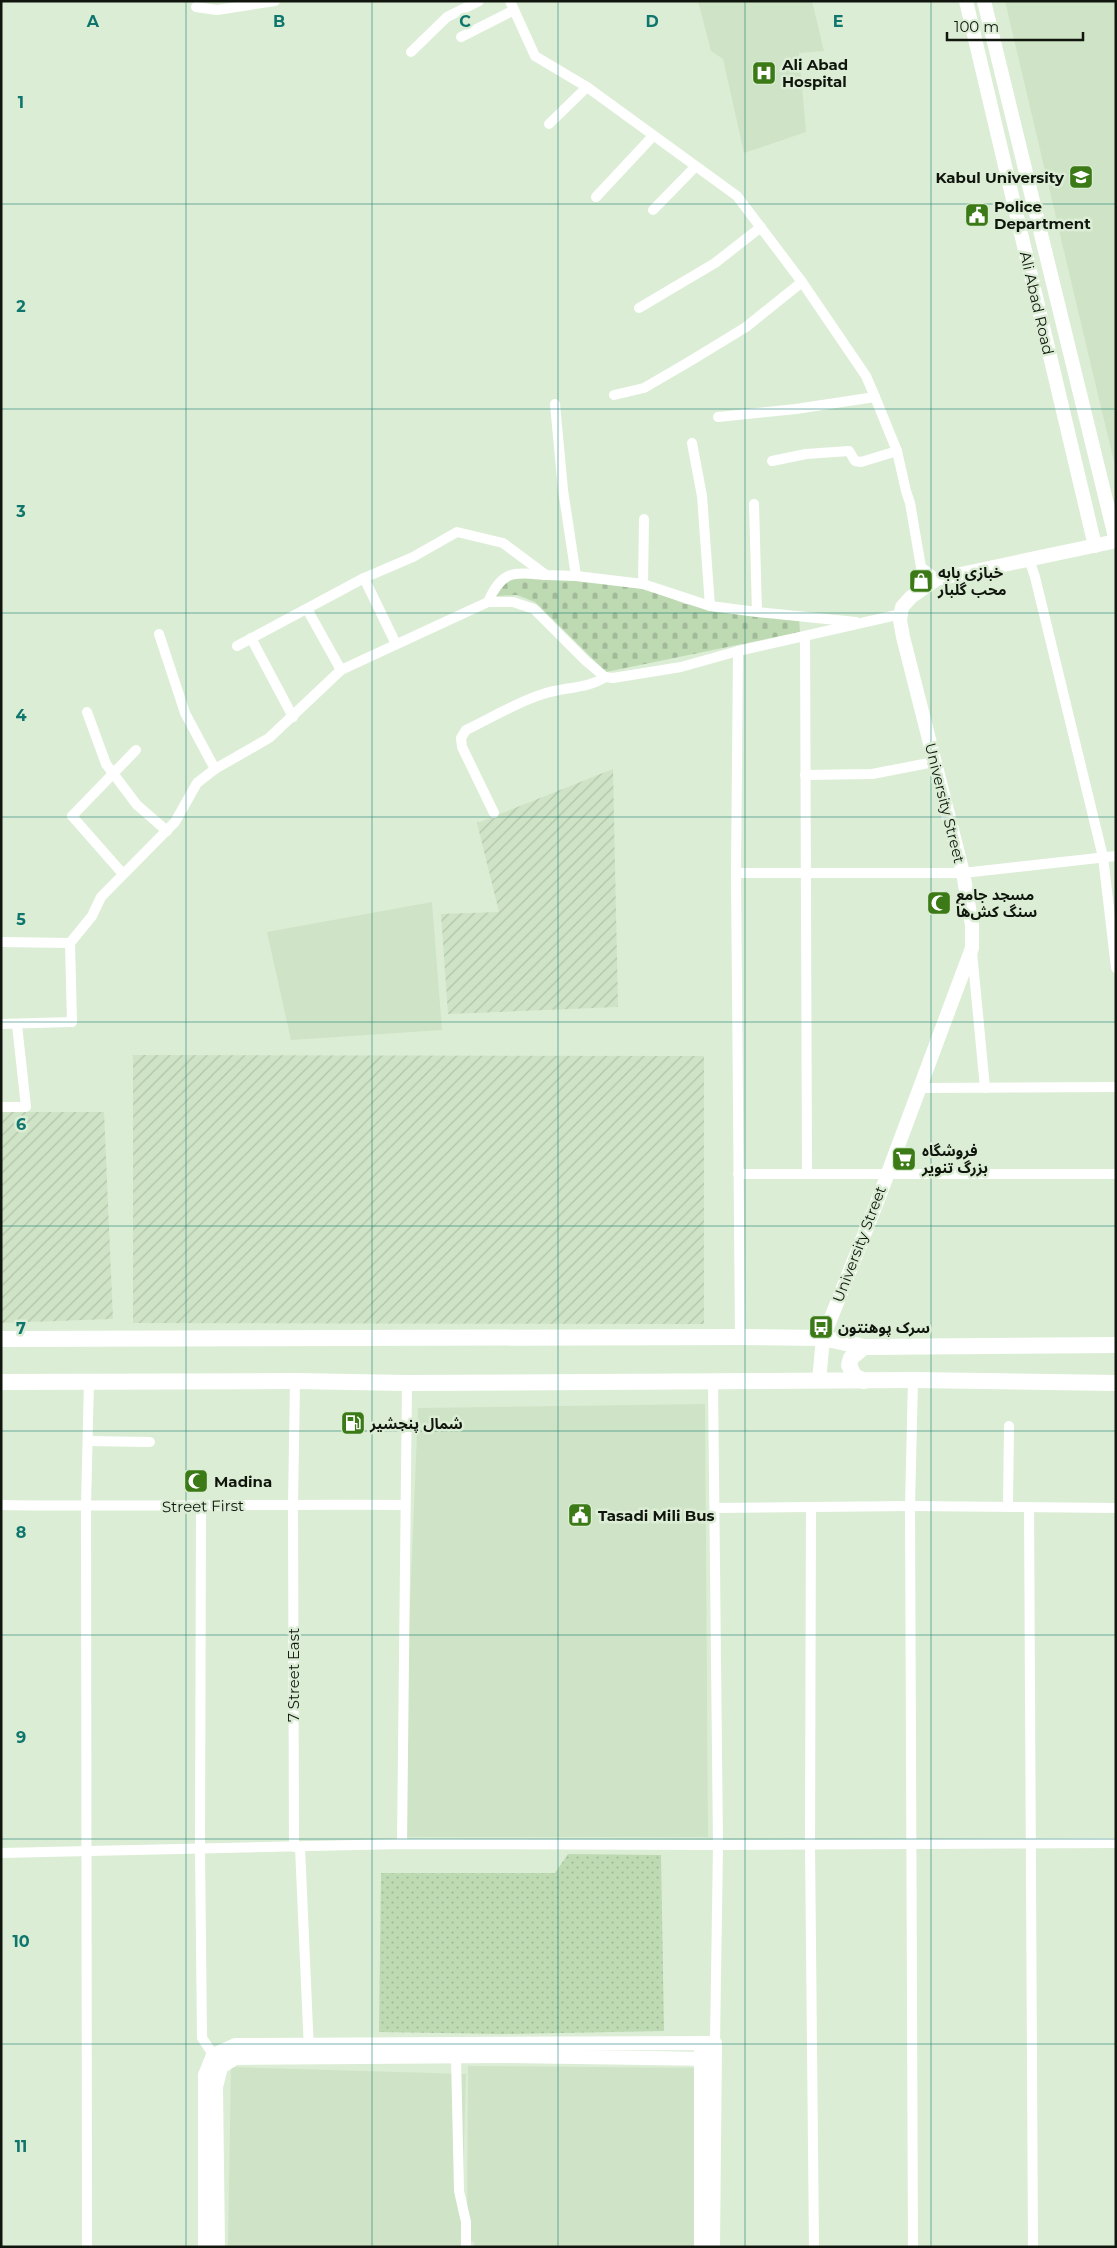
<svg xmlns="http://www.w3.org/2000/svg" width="1117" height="2248" viewBox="0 0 1117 2248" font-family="Montserrat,'Noto Sans Arabic',sans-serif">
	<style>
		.built { fill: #cfe4c6 }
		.industrial { fill: url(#industrial-furrows) }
		.grass { fill: url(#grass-dots) }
		.cemetery { fill: url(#cemetery-stones) }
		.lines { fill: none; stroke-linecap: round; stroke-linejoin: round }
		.street { stroke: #fff; stroke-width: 10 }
		.secondary { stroke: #fff; stroke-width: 14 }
		.primary { stroke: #fff; stroke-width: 16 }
		.grid { fill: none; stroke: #0f766e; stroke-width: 1; stroke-opacity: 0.55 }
		.labels { text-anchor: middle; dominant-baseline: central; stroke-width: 5; stroke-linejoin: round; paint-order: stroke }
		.poi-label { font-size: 15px; font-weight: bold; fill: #10160e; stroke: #dcedd5; text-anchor: start }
		.street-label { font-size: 15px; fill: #10160e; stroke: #dcedd5 }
		.grid-label { font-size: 16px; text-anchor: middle; font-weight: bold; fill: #0f766e; stroke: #dcedd5; stroke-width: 5; stroke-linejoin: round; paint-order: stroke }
	</style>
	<defs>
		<pattern id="industrial-furrows" width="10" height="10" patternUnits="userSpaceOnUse" patternTransform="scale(1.25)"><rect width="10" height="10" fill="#cfe4c6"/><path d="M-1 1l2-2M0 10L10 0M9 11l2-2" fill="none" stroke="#b1c3a9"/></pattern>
		<pattern id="grass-dots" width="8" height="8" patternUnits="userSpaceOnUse" patternTransform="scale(1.25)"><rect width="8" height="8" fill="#bedab3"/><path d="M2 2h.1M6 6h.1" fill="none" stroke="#a2ba99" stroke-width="1.8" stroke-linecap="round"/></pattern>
		<pattern id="cemetery-stones" width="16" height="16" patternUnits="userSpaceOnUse" patternTransform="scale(1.25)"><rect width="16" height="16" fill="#bedab3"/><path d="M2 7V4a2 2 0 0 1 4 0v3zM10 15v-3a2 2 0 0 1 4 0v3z" fill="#a2ba99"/></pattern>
	</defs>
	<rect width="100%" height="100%" fill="#dcedd5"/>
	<g class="built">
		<path d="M698 1H812L824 51 799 53 806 132 744 153 723 59 711 51Z"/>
		<path d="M1005 1H1116V470L1088 353Z"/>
		<path d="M432 902 442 1030 291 1040 267 932Z"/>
		<path d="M705 1404 708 1837H406L408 1653 418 1408Z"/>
		<path d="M468 2066 707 2068 705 2247H475L474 2242 467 2240Z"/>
		<path d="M231 2067 466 2074 461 2247H228Z"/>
	</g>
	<g class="industrial">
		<path d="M613 769 618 1007 448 1014 441 914 499 912 477 823Z"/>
		<path d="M133 1055 704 1056V1324L133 1323Z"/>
		<path d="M1 1112H104L113 1319 1 1323Z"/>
	</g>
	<path class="grass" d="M568 1854 661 1855 664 2031 503 2034 379 2032 381 1873H555Z"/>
	<path class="cemetery" d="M510 577 636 584 685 604 770 612 799 618 800 632 606 672 535 602 517 595 495 596Z"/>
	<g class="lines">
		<g class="street">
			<path d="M510 1 535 56 587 87 737 196 802 282 866 376 875 397 897 451 906 491 910 503 921 567 937 579"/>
			<path d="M196 7 217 10 275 1"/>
			<path d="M461 37 514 10"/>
			<path d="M411 52 447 17 479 1"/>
			<path d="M549 124 587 87"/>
			<path d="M596 197 653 136"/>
			<path d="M653 210 695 167"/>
			<path d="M639 308 715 263 761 227"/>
			<path d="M614 395 644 388 692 360 746 327 802 282"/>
			<path d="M555 404 563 490 576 576"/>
			<path d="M718 417 796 409 875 397"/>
			<path d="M692 443 702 496 710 606"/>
			<path d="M772 461 806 454 849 451 855 461 861 462 897 451"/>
			<path d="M754 504 757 612"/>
			<path d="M1029 559 1035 577 1103 857 1116 968"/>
			<path d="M364 578 396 644"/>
			<path d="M643 584 644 519"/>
			<path d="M488 602C502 570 513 572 545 575"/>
			<path d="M307 609 341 670"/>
			<path d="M159 634 185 713 215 769"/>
			<path d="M805 637 807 1173"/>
			<path d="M251 638 293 717"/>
			<path d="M237 646 364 578 413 557 457 532 503 543 546 575 576 576 643 584 710 606 757 612 856 622"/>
			<path d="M738 651 736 873 740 1337"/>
			<path d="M87 712 106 764 137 805 167 831"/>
			<path d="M805 775 872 774 934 762"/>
			<path d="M494 813 462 747 461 738 466 730C491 718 517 702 543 694 563 687 588 689 605 677"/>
			<path d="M736 873H963L1116 856"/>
			<path d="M123 874 72 816 136 750"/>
			<path d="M1 942 70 943"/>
			<path d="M972 952 985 1088"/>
			<path d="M1 1024 72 1022 70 943 92 916 101 897 175 822 197 783 215 769 269 738 341 670 488 602H513L534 609 586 661 605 677 613 678 681 667 738 651 901 614"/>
			<path d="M920 1088 1116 1087"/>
			<path d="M1 1107H26L17 1025"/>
			<path d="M738 1174H1116"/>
			<path d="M713 1382 718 1845 715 2043"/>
			<path d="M88 1441 150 1442"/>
			<path d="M1 1505C136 1507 270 1504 405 1505"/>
			<path d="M201 1507 200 1850 202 2038 217 2060"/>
			<path d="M811 1507 810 1845 814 2247"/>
			<path d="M1008 1507 1009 1426"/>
			<path d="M1029 1507 1033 2247"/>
			<path d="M715 1508 910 1506 1116 1508"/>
			<path d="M402 1844 407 1383"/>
			<path d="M294 1847 293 1504 295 1381"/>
			<path d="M300 1847 309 2051"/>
			<path d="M1 1853 402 1844 718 1845 1116 1843"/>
			<path d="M456 2056 459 2191 466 2222V2247"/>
			<path d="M87 2247 86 1506 89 1381"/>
			<path d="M913 2247 910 1506 913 1380"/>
		</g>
		<g class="secondary">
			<path d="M966 1 1095 546"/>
			<path d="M984 1 1116 541"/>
			<path d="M819 1381 823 1338 876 1205 972 948V925L963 873 903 637 900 620 902 607 911 597 937 579 1116 541"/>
			<path d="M205 2247V2075L213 2055 235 2045 715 2043 713 2247"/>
			<path d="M218 2247 216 2087 221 2067 235 2058 502 2056 714 2059"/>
			<path d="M701 2247V2050"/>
		</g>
		<g class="primary">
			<path d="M1 1339 740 1337 823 1338 864 1347 1116 1345"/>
			<path d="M864 1347 851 1358 849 1365 854 1376 864 1381"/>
			<path d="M1 1382 295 1381 407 1383 913 1380 1116 1383"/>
		</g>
	</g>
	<path class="grid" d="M186 1V2247M372 1V2247M558 1V2247M745 1V2247M931 1V2247M1 204H1116M1 409H1116M1 613H1116M1 817H1116M1 1022H1116M1 1226H1116M1 1431H1116M1 1635H1116M1 1839H1116M1 2044H1116"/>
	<defs>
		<symbol id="hospital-square" viewBox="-11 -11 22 22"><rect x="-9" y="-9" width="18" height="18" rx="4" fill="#3b7a16" stroke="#dcedd5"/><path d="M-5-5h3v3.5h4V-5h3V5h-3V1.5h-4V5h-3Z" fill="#fff"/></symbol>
		<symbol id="university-square" viewBox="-11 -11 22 22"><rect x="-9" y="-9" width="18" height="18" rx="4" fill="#3b7a16" stroke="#dcedd5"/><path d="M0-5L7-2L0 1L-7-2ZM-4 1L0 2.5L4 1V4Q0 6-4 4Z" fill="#fff"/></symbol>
		<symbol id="civic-square" viewBox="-11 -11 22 22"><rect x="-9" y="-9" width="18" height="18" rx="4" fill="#3b7a16" stroke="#dcedd5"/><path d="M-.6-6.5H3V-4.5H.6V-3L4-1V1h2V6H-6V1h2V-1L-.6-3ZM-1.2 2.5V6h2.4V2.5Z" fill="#fff"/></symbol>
		<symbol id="shop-square" viewBox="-11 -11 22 22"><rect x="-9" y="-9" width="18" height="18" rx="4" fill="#3b7a16" stroke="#dcedd5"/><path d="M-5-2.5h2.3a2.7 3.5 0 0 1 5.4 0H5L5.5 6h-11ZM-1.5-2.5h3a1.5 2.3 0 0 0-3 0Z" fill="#fff"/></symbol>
		<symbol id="mosque-square" viewBox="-11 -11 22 22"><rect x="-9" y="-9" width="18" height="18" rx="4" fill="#3b7a16" stroke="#dcedd5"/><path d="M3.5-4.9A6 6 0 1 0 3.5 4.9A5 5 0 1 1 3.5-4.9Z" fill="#fff"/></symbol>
		<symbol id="supermarket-square" viewBox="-11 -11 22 22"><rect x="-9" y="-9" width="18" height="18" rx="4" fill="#3b7a16" stroke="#dcedd5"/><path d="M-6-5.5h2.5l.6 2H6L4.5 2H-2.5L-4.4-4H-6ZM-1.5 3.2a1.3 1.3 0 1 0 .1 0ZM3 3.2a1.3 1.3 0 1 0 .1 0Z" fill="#fff"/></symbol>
		<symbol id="bus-square" viewBox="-11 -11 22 22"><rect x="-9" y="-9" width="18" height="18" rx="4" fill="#3b7a16" stroke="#dcedd5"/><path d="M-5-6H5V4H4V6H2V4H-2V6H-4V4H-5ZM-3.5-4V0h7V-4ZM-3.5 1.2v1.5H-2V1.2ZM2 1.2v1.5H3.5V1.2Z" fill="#fff"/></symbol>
		<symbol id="fuel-square" viewBox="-11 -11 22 22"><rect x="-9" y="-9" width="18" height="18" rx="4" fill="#3b7a16" stroke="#dcedd5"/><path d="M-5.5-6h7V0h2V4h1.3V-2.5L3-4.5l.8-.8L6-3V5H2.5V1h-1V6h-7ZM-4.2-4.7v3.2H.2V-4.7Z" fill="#fff"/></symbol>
	</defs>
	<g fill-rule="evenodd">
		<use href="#hospital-square" x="750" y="59" width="28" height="28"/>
		<use href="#university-square" x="1067" y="163" width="28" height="28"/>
		<use href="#civic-square" x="963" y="201" width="28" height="28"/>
		<use href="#shop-square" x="907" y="567" width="28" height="28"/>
		<use href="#mosque-square" x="925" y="889" width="28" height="28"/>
		<use href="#supermarket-square" x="890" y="1145" width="28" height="28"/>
		<use href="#bus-square" x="807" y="1313" width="28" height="28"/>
		<use href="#fuel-square" x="339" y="1409" width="28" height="28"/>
		<use href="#mosque-square" x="182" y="1467" width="28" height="28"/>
		<use href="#civic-square" x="566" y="1501" width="28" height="28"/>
	</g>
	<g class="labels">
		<g class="poi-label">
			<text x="782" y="64">Ali Abad<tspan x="782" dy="17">Hospital</tspan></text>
			<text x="1064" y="177" text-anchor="end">Kabul University</text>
			<text x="994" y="206">Police<tspan x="994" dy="17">Department</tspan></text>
			<text x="938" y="572">خبازی بابه<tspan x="938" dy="17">محب گلبار</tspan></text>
			<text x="956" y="894">مسجد جامع<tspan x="956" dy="17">سنگ کش‌ها</tspan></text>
			<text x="922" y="1150">فروشگاه<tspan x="922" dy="17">بزرگ تنویر</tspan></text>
			<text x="838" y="1327">سرک پوهنتون</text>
			<text x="370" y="1423">شمال پنجشیر</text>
			<text x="214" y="1481">Madina</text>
			<text x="598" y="1515">Tasadi Mili Bus</text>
		</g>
		<g class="street-label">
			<text transform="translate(1037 303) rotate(77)">Ali Abad Road</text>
			<text transform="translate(945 803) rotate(76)">University Street</text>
			<text transform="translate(859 1244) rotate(-69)">University Street</text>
			<text transform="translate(203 1506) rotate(-1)">Street First</text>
			<text transform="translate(293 1675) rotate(-90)">7 Street East</text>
		</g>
	</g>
	<g class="grid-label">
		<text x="93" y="27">A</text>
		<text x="279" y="27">B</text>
		<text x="465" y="27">C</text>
		<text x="652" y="27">D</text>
		<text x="838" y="27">E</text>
		<text x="21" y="108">1</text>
		<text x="21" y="312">2</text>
		<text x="21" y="517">3</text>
		<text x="21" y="721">4</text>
		<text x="21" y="925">5</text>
		<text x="21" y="1130">6</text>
		<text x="21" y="1334">7</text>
		<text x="21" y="1538">8</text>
		<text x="21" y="1743">9</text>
		<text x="21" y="1947">10</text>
		<text x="21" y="2152">11</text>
	</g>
	<rect width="1117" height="2248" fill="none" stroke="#10160e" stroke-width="5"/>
	<path d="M947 32v8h136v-8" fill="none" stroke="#10160e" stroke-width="2.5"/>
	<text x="954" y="32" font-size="15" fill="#10160e" stroke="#dcedd5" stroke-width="4" paint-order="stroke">100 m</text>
</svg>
